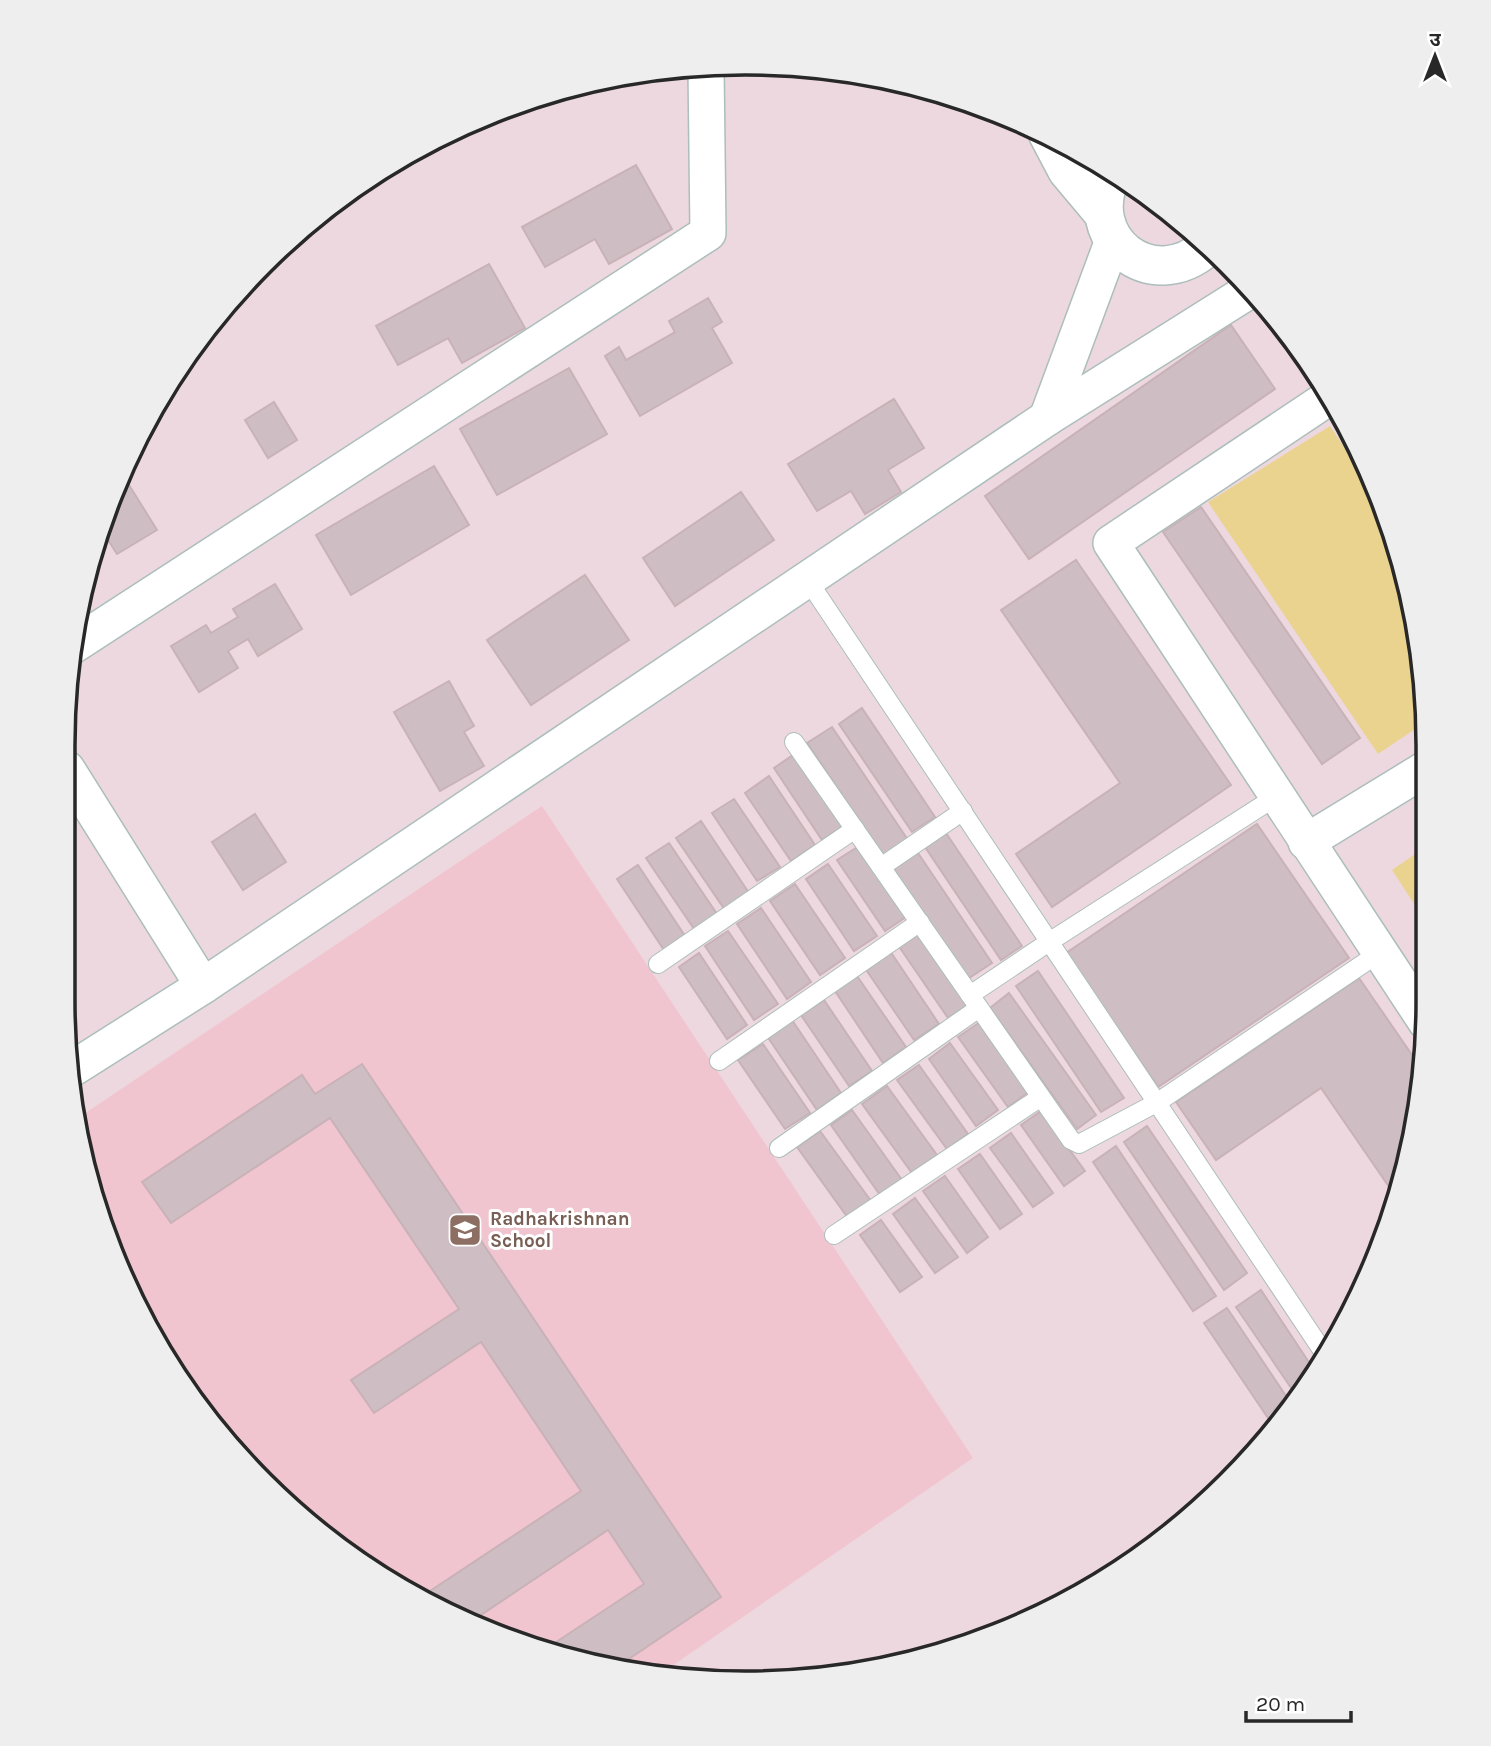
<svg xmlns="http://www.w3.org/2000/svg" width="1491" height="1746" viewBox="0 0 1491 1746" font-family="Karla,'Noto Sans Devanagari',sans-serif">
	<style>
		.education { fill: #f1c5cf }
		.green { fill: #ead38e }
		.building { fill: #cebdc2; stroke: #c8b2b8; stroke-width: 2 }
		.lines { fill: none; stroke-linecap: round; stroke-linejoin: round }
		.lane-casing { stroke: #acbebc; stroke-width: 20 }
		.street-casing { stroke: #acbebc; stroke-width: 38 }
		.secondary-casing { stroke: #acbebc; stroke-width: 41 }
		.lane { stroke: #fff; stroke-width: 18 }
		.street { stroke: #fff; stroke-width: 35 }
		.secondary { stroke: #fff; stroke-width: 38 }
		.labels { text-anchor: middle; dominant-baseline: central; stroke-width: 6; stroke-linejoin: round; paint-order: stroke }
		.education-label { font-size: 19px; font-weight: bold; fill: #785e54; stroke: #fff; text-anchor: start }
		.rim { fill: none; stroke: #282828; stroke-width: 3.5 }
	</style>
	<rect width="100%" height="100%" fill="#edd8df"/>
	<path class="education" d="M542 806 973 1458 656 1677 485 1631 366 1568 249 1465 126 1284 86 1177 78 1118Z"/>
	<g class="green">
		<path d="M1330 426 1381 503 1392 526 1427 700V721L1378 754 1208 502Z"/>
		<path d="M1427 846 1428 925 1392 870Z"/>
	</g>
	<g class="building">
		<path d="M636 165 672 229 609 264 595 239 545 267 522 227Z"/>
		<path d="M489 264 525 328 462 363 448 338 398 365 376 326Z"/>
		<path d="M708 298 722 322 712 328 732 363 640 416 605 356 619 347 626 360 675 332 669 321Z"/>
		<path d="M1231 325 1275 389 1029 559 985 496Z"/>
		<path d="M569 368 607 434 497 495 460 429Z"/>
		<path d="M894 399 924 448 888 470 901 492 865 514 851 491 817 511 788 464Z"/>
		<path d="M274 402 297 440 268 458 245 420Z"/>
		<path d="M434 466 469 525 351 595 316 535Z"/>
		<path d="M129 485 157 530 117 554 99 526 112 495Z"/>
		<path d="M741 492 774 540 675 606 643 558Z"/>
		<path d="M1201 507 1360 738 1322 764 1163 532Z"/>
		<path d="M1076 560 1231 785 1052 907 1016 854 1120 783 1001 610Z"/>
		<path d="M585 575 629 640 531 705 487 640Z"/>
		<path d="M275 584 302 629 258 656 248 639 228 651 238 668 199 692 171 646 206 625 211 633 238 617 233 609Z"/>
		<path d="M449 681 474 726 464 732 484 766 440 791 394 712Z"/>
		<path d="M862 708 935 817 912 832 839 724Z"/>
		<path d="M832 727 908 840 884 857 807 743Z"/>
		<path d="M796 753 845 825 822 840 774 768Z"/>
		<path d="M769 776 815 845 791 861 745 793Z"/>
		<path d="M734 799 780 867 757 881 712 813Z"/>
		<path d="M255 814 286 862 243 890 212 842Z"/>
		<path d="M701 821 749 893 725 910 676 838Z"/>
		<path d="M1257 824 1349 958 1158 1087 1066 953Z"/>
		<path d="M946 833 1022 946 1001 960 925 847Z"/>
		<path d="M669 843 717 914 694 929 646 858Z"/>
		<path d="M862 844 909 915 885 931 837 860Z"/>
		<path d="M918 853 992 963 966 980 892 870Z"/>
		<path d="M828 864 877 936 854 951 806 879Z"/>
		<path d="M638 865 685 936 664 950 617 879Z"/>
		<path d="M795 884 845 958 820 975 770 901Z"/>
		<path d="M761 908 811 982 787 999 737 924Z"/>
		<path d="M728 931 778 1004 754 1020 705 946Z"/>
		<path d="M921 931 970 1004 948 1018 898 945Z"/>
		<path d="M890 951 939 1024 914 1040 865 968Z"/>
		<path d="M699 953 747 1025 727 1039 679 967Z"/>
		<path d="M1038 971 1124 1098 1101 1112 1016 986Z"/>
		<path d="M857 976 906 1047 883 1063 835 991Z"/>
		<path d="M1359 978 1421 1068 1415 1134 1396 1197 1321 1088 1216 1160 1176 1102Z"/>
		<path d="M1009 993 1096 1115 1077 1129 990 1008Z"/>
		<path d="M824 1000 872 1071 849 1086 801 1015Z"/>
		<path d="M792 1020 841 1093 817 1110 767 1036Z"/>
		<path d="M980 1022 1030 1091 1008 1107 958 1037Z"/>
		<path d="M950 1043 998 1110 976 1126 929 1059Z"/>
		<path d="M763 1044 810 1113 785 1129 738 1060Z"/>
		<path d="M362 1064 721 1597 617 1667 547 1648 644 1584 608 1530 469 1623 441 1608 430 1591 581 1491 481 1342 374 1413 351 1380 459 1309 330 1118 171 1223 142 1182 302 1075 315 1094Z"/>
		<path d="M919 1065 968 1134 947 1149 897 1080Z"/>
		<path d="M887 1086 937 1155 912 1173 862 1104Z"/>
		<path d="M852 1110 902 1180 880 1195 831 1125Z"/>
		<path d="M1041 1111 1085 1171 1064 1186 1021 1125Z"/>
		<path d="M1147 1126 1247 1273 1224 1290 1124 1142Z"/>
		<path d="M820 1131 871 1201 848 1218 797 1147Z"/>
		<path d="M1011 1133 1053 1193 1033 1207 990 1148Z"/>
		<path d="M1116 1146 1216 1296 1193 1311 1093 1162Z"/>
		<path d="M980 1154 1022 1214 1000 1229 958 1169Z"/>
		<path d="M945 1176 988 1237 967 1253 923 1191Z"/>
		<path d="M915 1198 958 1257 935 1273 893 1214Z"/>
		<path d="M881 1220 922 1277 900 1292 860 1235Z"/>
		<path d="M1261 1290 1316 1373 1298 1398 1236 1307Z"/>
		<path d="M1227 1308 1292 1405 1274 1427 1204 1323Z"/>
	</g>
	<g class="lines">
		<defs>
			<g id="lane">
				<path d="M807 579 1326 1356"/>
				<path d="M794 742 1071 1140 1079 1144 1158 1102 1379 953"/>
				<path d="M881 867 963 811"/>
				<path d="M658 964 855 829"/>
				<path d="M970 995 1049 942 1277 796"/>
				<path d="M719 1061 920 922"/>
				<path d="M779 1148 979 1008"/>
				<path d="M834 1235 1041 1097"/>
			</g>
			<g id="street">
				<path d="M1331 396 1111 543 1426 1022"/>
				<path d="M1047 418 1113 240"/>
				<path d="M71 647 708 233 706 67"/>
				<path d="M67 769 203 986"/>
				<path d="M1306 842 1427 768"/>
				<path d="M72 1069 203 986 1047 418 1252 289"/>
			</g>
			<g id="secondary">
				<path d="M1048 134 1067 170 1103 213"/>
				<path d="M1112 174C1079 239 1152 296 1207 247"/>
			</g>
		</defs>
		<use href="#lane" class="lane-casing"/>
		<use href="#street" class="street-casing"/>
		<use href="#secondary" class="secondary-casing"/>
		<use href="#lane" class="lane"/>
		<use href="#street" class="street"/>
		<use href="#secondary" class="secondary"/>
	</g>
	<defs>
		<symbol id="school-square" viewBox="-11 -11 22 22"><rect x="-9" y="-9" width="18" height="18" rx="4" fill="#8d6e63" stroke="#fff"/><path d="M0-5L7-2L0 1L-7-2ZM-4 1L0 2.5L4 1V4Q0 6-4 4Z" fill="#fff"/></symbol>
	</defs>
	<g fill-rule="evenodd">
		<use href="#school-square" x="446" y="1211" width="38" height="38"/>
	</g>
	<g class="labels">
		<g class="education-label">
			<text x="490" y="1219">Radhakrishnan<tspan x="490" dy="22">School</tspan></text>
		</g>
	</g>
	<path d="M0 0H1491V1746H0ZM745 75H746A670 670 0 0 1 1416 745V1001A670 670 0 0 1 746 1671H745A670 670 0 0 1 75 1001V745A670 670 0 0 1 745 75Z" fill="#eee" fill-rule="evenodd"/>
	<path class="rim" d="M745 75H746A670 670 0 0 1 1416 745V1001A670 670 0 0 1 746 1671H745A670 670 0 0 1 75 1001V745A670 670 0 0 1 745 75Z"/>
	<g transform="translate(1435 56)" stroke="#ffffff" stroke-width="5" paint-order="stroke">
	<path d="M0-5L12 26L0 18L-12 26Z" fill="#282828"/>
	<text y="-10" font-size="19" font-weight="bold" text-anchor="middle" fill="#282828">उ</text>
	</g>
	<path d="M1246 1711v10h105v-10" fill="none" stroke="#282828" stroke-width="3.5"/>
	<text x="1256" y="1711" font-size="21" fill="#282828" stroke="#ffffff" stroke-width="5" paint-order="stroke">20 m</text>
</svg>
